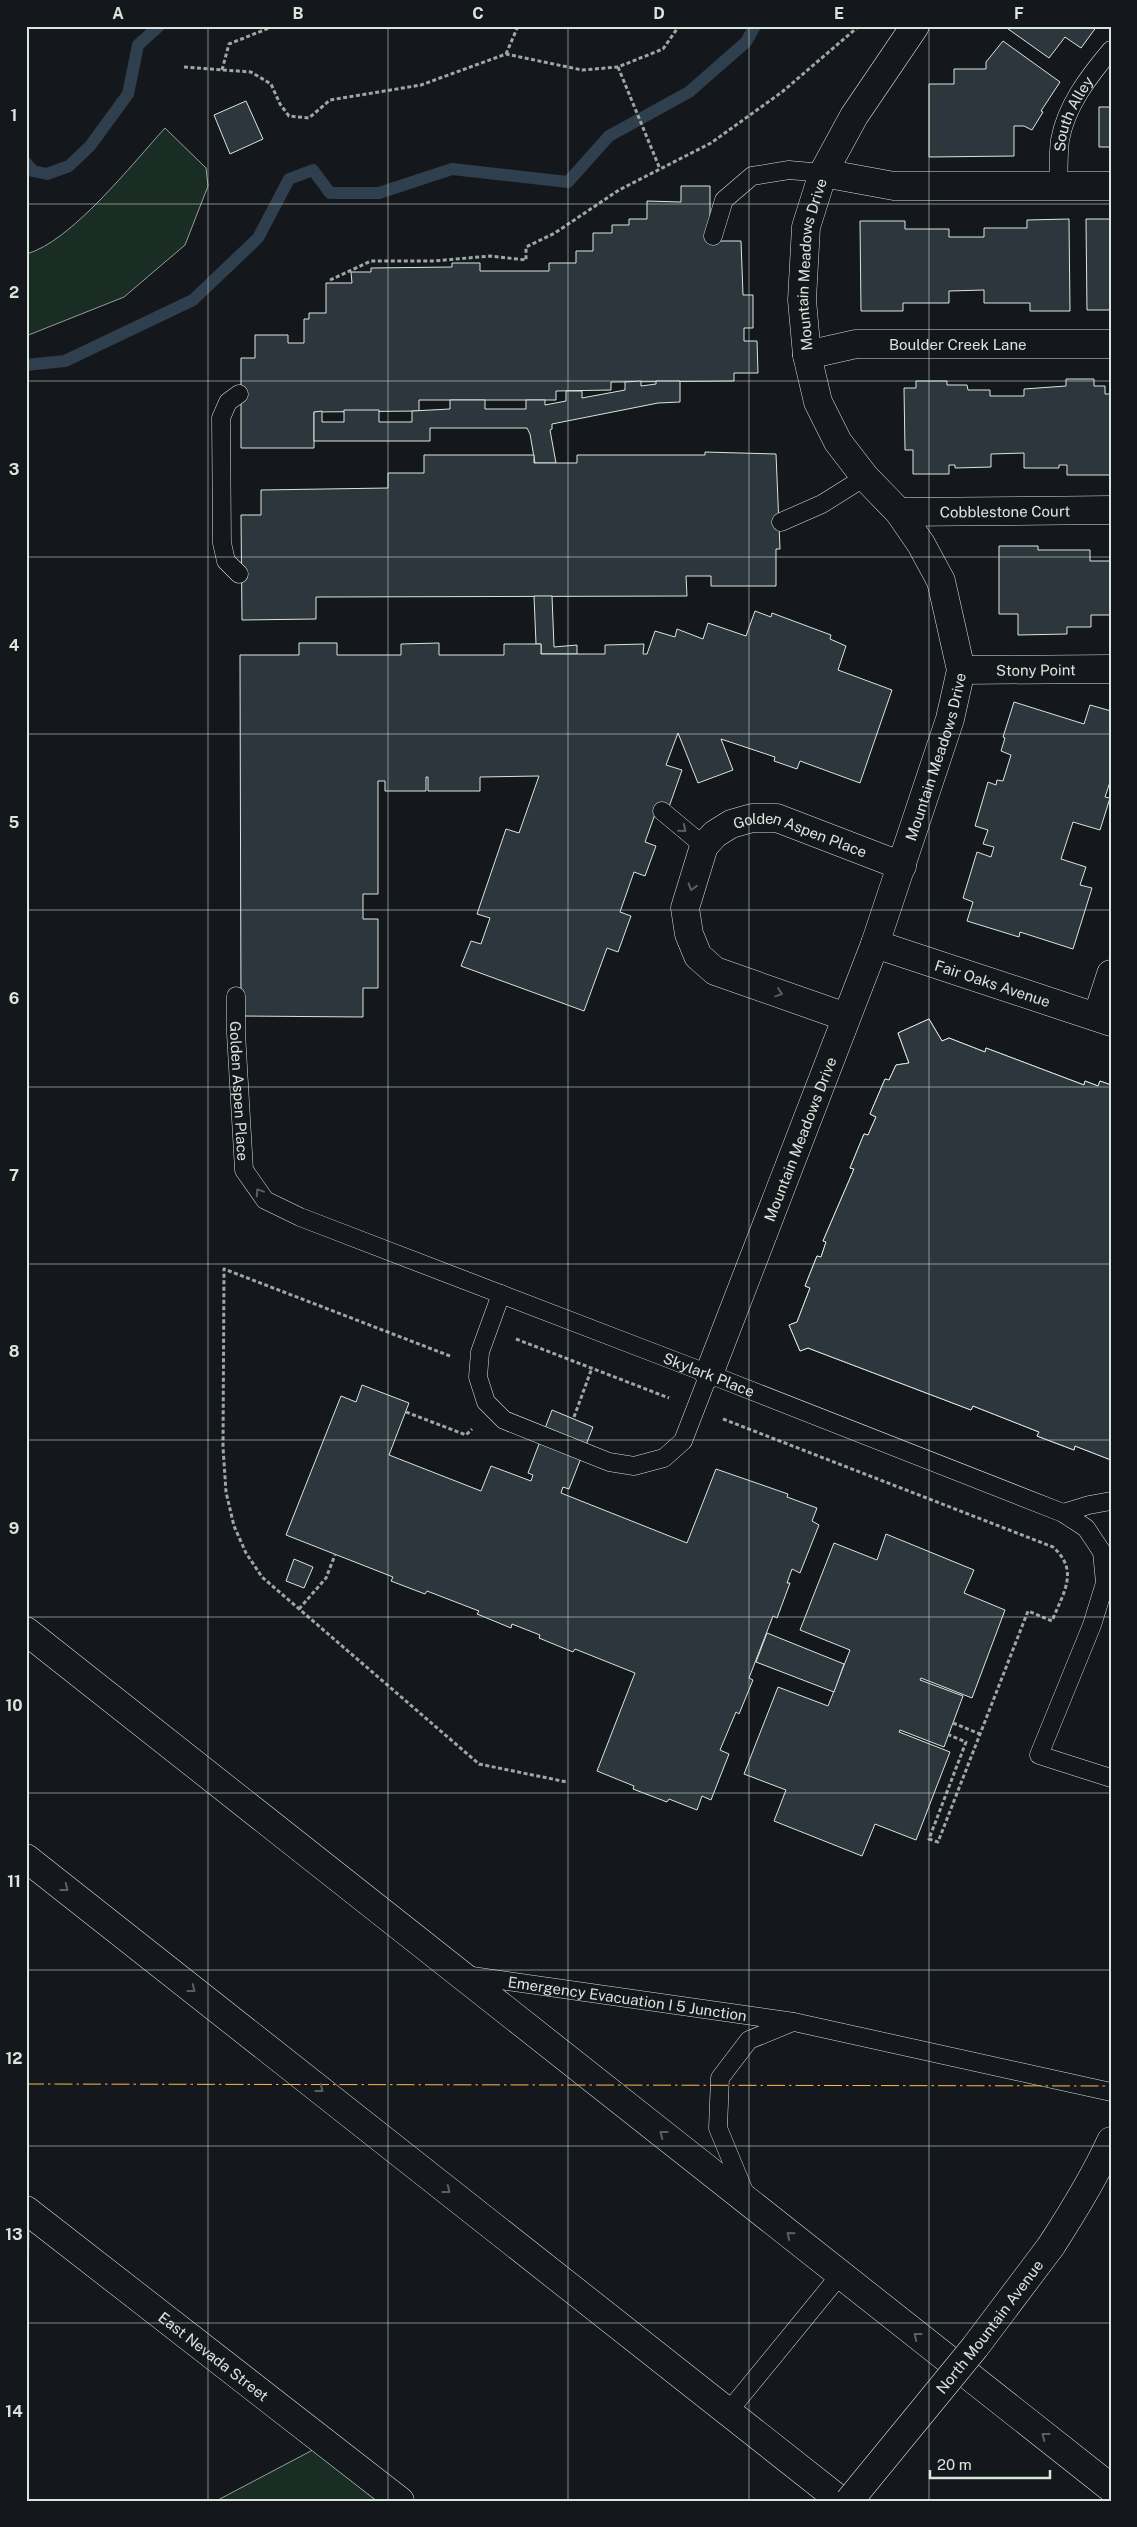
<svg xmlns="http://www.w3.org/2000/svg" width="1137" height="2527" viewBox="0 0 1137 2527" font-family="'Public Sans',sans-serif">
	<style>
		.green { fill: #1a2d24; stroke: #939e99 }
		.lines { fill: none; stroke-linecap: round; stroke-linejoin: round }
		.stream { stroke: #2f3f4d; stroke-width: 12 }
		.building { fill: #2c363c; stroke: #d8e6dc }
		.lane-casing { stroke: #d8e6dc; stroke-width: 19 }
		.street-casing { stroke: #d8e6dc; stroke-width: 29 }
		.secondary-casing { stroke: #d8e6dc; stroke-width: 29 }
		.highway-casing { stroke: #d8e6dc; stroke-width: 29 }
		.path { stroke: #9da8a2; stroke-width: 3; stroke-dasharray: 4 2.5; stroke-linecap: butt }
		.lane { stroke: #14181c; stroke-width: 18 }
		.street { stroke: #14181c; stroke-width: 28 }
		.secondary { stroke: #14181c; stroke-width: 28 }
		.highway { stroke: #14181c; stroke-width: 28 }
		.secondary-bridge-casing { stroke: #d8e6dc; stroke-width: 29; stroke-linecap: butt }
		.secondary-bridge { stroke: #14181c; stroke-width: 28 }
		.power { stroke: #ffb74d; stroke-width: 1; stroke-dasharray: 18 4 2.5 4; stroke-linecap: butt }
		.oneway { stroke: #59605f }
		.grid { fill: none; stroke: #d8e6dc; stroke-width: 1; stroke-opacity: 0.55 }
		.labels { text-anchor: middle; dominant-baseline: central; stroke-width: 4; stroke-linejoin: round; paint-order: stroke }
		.street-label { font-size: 15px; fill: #d8e6dc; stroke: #14181c }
		.neatline { fill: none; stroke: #d8e6dc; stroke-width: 2 }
		.grid-label { font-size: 16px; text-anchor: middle; font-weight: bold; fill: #d8e6dc }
	</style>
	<rect width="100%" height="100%" fill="#14181c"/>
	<g class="green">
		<path d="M165 128 206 168 208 186 185 245 124 297 26 336V254C70 243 133 163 165 128Z"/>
		<path d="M26 2210 29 2212 26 2483Z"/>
		<path d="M326 2443 400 2501H216Z"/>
	</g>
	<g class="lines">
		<g class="stream">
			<path d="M26 163 33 171 47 174 69 166 90 146 128 94 138 45 159 26"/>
			<path d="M26 365 65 361 193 300 258 238 289 179 313 170 330 193H379L452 169 568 182 609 136 689 92 746 42 755 26"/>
		</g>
	</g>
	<g class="building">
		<path d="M1004 26H1097L1081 48 1065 37 1049 58Z"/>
		<path d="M1003 41 1060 82 1041 111 1043 112 1032 130 1024 126H1014V156L929 157V84H954V69H986V62Z"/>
		<path d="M1110 94 1111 147H1099V107H1110Z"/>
		<path d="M246 101 263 139 230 154 214 115Z"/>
		<path d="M681 186H710V241H741L743 295H753V328H744V341H757L758 373H734V381L611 382V390L556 391V400H419V411L314 412V448H241V358H255V335H288V343H304V319H309V313H326V283H352L351 272H371V268L452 267V263H480V271H549V263H576V251H593V233H612V225H629V219H647V201L681 202Z"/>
		<path d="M1069 219 1070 311H1030V303H984V290L949 291V303H903V311H861L860 221H905V229H949V237H984V228H1027V220Z"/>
		<path d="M1086 219H1111V310H1087Z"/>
		<path d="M1066 379H1094V386H1105V394H1110V475H1067V465H1059V468H1024V453L991 454V467L955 468V465H949V474H913V450H905L904 388H916V381H947V385H967L968 390H990V396H1024V389L1066 386Z"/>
		<path d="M641 381V386L656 384V381H680V402L658 403 552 424V429L550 430 556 463H535L530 434 527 428H430V441H314V412L322 411V422H344V410H379V422H412V411L450 409V400H485V409H526V400H545V405L566 401V391H582V398L625 390V382Z"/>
		<path d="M705 452 776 454 780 549H776V586H711V576H686L687 596 316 597V619L242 620 241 515H261V490L388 488V473H424V455H534V463H577V455H705Z"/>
		<path d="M999 546H1038V550H1090V561H1111V615H1091V627H1067V634L1018 635V614H999Z"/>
		<path d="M534 596H552L554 647 577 645V654H541V644H536Z"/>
		<path d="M755 611 771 617 772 613 831 635 830 639 846 646 838 670 892 690 860 783 800 761 797 769 774 761 775 757 721 739 733 770 698 783 678 733 666 765 682 770 669 807 659 803 645 842 656 846 645 876 634 872 620 912 631 916 618 952 607 948 584 1011 461 966 471 941 481 944 490 918 477 914 506 829 519 833 539 776 480 777V791H428V777H426V791H385V781H378V894H363V919H378V988H363V1017L241 1016 240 655H299V643H337V655H401V644L439 643V655H504V644H541V654H605V645L644 644 643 654H647L655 631 675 637 677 629 703 639 708 623 746 636Z"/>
		<path d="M1014 702 1084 724 1090 705 1111 711V779L1105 797 1110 798 1100 830 1073 822 1061 859 1086 867 1080 885 1092 888 1073 949 1020 932 1019 937 967 921 973 902 963 898 977 852 991 857 994 847 983 844 988 830 975 826 988 782 996 785 997 780 1003 781 1011 755 1001 751 1005 738 1003 737Z"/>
		<path d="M929 1019 942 1041 949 1038 985 1052 986 1048 1084 1085 1085 1081 1098 1086 1100 1081 1111 1085V1218L959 1159 917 1269 1103 1340 1111 1320V1460L1075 1446 1074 1450 1037 1436 1039 1432 973 1406 971 1410 808 1348 800 1351 789 1325 797 1322 810 1288 805 1286 817 1256 821 1257 826 1242 823 1241 854 1169 850 1168 864 1134 868 1135 876 1117 870 1114 885 1079 889 1080 896 1065 909 1063 898 1033Z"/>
		<path d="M929 1019 942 1041 949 1038 985 1052 986 1048 1084 1085 1085 1081 1098 1086 1100 1081 1111 1085V1460L1075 1446 1074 1450 1037 1436 1039 1432 973 1406 971 1410 808 1348 800 1351 789 1325 797 1322 810 1288 805 1286 817 1256 821 1257 826 1242 823 1241 854 1169 850 1168 864 1134 868 1135 876 1117 870 1114 885 1079 889 1080 896 1065 909 1063 898 1033Z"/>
		<path d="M362 1385 409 1403 389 1455 481 1491 491 1466 531 1481 533 1475 528 1473 552 1410 593 1427 569 1489 563 1487 561 1493 687 1543 716 1469 788 1494 787 1497 817 1508 812 1521 819 1525 800 1573 792 1569 787 1583H790L777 1618 773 1616 749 1678 753 1680 739 1714 736 1712 720 1750 729 1754 711 1800 702 1796 697 1810 669 1799 667 1802 633 1789 634 1786 597 1771 635 1673 575 1649 573 1652 539 1638 540 1635 512 1624 511 1628 477 1614 479 1611 427 1591 425 1594 391 1581 393 1577 286 1535 341 1396 356 1402Z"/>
		<path d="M886 1534 974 1570 964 1593 1005 1610 972 1698 921 1678 920 1680 963 1696 944 1747 900 1730 899 1732 950 1752 916 1840 875 1824 862 1856 774 1821 786 1790 744 1774 778 1687 828 1706 850 1650 800 1630 834 1543 877 1560Z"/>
		<path d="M294 1559 313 1567 304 1588 286 1581Z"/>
		<path d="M767 1633 844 1664 834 1692 756 1662Z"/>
	</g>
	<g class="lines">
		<defs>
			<g id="lane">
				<path id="s1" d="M1058 187C1059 171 1058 155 1060 140 1066 106 1089 76 1111 50"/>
				<path d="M713 236 724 200 752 176 789 170 823 173"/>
				<path d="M239 394 228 402 221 418 222 543 226 561 239 574"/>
				<path d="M781 522 822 504 865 477"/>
				<path d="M662 811 704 846"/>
				<path id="s2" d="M236 996V1033L244 1170 265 1200 300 1217 709 1374 1063 1513 1086 1528 1102 1552 1105 1583 1092 1625 1039 1755 1111 1778"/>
				<path d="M501 1294 480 1352 478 1377 486 1402 504 1420 609 1462 634 1466 664 1458 683 1441 709 1374"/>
				<path d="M1063 1513 1089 1505 1111 1501"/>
				<path id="s3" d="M465 1975 794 2022 1111 2092"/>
				<path d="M746 2196 718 2128 720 2078 749 2040 793 2022"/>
				<path d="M728 2412 840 2275"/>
			</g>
			<g id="street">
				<path d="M823 173 894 186H1111"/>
				<path id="s4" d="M807 355 856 344H1111"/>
				<path id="s5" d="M899 512 1111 510"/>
				<path id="s6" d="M961 670 1111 669"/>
				<path id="s7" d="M875 944 1111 1022"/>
				<path id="s8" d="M846 1017 715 971 698 956 689 934 685 908 704 846 715 834 731 824 752 818H777L902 866"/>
				<path d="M1097 1017 1111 974"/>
				<path id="s9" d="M709 1374 875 944 950 719 961 670 941 581 921 544 899 512 865 477 838 442 818 402 807 355 802 300 806 227 823 173 854 116 915 26"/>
			</g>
			<g id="secondary">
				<path id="s10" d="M26 2210 400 2501"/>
				<path d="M1051 2246C1073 2212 1094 2178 1111 2141"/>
			</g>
			<g id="highway">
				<path d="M26 1631 1111 2488"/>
				<path d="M26 1858 841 2501"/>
			</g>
		</defs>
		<use href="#lane" class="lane-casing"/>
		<use href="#street" class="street-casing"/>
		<use href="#secondary" class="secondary-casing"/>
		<use href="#highway" class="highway-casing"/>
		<g class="path">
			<path d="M506 54 518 26"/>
			<path d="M184 67 251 72 271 84 280 104 289 116 309 118 330 100 421 85 506 54 582 70 618 67 663 49 679 26"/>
			<path d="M618 67 660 169"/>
			<path d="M222 70 229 44 274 26"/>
			<path d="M330 280 371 261H434L490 256 526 260V247L555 233 619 190 711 143 782 92 859 26"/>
			<path d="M516 1339 669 1398"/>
			<path d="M450 1356 224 1269 223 1447 226 1492 234 1526 246 1553 262 1577 479 1764 567 1782"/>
			<path d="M406 1412 466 1435 472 1429"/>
			<path d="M574 1417 592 1368"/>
			<path d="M723 1419 1053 1547C1080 1571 1063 1593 1052 1621L1028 1611 938 1842 929 1839 966 1742 949 1735"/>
			<path d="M299 1609 326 1578 335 1555"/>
			<path d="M953 1723 980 1734"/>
		</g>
		<use href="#lane" class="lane"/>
		<use href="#street" class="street"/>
		<use href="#secondary" class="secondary"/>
		<use href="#highway" class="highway"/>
		<defs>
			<g id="secondary-bridge">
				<path id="s11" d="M849 2501 975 2347 1051 2246"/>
			</g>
		</defs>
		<use href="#secondary-bridge" class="secondary-bridge-casing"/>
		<use href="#secondary-bridge" class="secondary-bridge"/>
		<path class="power" d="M26 2084 1111 2086"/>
	</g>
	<defs><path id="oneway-chevron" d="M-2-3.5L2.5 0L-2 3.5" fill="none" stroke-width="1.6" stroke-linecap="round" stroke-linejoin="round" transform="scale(1.25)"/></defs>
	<g class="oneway">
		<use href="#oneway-chevron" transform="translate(683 829) rotate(40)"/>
		<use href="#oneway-chevron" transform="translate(692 887) rotate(107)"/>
		<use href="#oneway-chevron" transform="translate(779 993) rotate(19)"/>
		<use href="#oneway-chevron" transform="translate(259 1192) rotate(-124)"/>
		<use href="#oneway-chevron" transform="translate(65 1888) rotate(38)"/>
		<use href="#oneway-chevron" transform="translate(192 1989) rotate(38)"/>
		<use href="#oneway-chevron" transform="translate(320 2089) rotate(38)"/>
		<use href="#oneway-chevron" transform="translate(663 2134) rotate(-142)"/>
		<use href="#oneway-chevron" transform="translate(447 2190) rotate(38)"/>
		<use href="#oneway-chevron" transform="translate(790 2235) rotate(-141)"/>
		<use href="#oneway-chevron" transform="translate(917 2336) rotate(-142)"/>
		<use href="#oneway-chevron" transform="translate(1045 2436) rotate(-142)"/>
	</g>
	<path class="grid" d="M208 26V2501M388 26V2501M568 26V2501M749 26V2501M929 26V2501M26 204H1111M26 381H1111M26 557H1111M26 734H1111M26 910H1111M26 1087H1111M26 1264H1111M26 1440H1111M26 1617H1111M26 1793H1111M26 1970H1111M26 2146H1111M26 2323H1111"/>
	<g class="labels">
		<g class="street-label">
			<text stroke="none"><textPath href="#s1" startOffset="76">South Alley</textPath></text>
			<text stroke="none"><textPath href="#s9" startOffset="1198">Mountain Meadows Drive</textPath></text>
			<text stroke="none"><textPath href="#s4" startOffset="152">Boulder Creek Lane</textPath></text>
			<text stroke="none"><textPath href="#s5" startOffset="106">Cobblestone Court</textPath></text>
			<text stroke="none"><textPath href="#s6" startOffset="75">Stony Point</textPath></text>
			<text stroke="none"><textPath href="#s9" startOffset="658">Mountain Meadows Drive</textPath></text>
			<text stroke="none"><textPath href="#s8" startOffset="384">Golden Aspen Place</textPath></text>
			<text stroke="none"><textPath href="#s7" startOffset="124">Fair Oaks Avenue</textPath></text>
			<text stroke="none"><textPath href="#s2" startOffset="95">Golden Aspen Place</textPath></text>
			<text stroke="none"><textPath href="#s9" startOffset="252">Mountain Meadows Drive</textPath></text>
			<text stroke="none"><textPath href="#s2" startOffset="688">Skylark Place</textPath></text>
			<text stroke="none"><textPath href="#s3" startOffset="164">Emergency Evacuation I 5 Junction</textPath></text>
			<text stroke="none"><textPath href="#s11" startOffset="224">North Mountain Avenue</textPath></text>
			<text stroke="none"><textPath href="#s10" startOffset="238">East Nevada Street</textPath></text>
		</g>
	</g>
	<rect width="1137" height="2527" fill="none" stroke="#14181c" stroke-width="55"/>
	<path d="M930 2470v8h120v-8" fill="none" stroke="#d8e6dc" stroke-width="2.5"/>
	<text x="937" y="2470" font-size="15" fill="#d8e6dc" stroke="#14181c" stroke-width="4" paint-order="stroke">20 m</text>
	<rect x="28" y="28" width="1082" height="2472" class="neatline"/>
	<g class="grid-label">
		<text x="118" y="19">A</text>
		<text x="298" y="19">B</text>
		<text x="478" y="19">C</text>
		<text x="659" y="19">D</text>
		<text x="839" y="19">E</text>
		<text x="1019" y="19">F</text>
		<text x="14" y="121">1</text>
		<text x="14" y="298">2</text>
		<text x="14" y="475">3</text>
		<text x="14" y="651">4</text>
		<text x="14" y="828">5</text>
		<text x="14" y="1004">6</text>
		<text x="14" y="1181">7</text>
		<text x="14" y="1357">8</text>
		<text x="14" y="1534">9</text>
		<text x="14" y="1711">10</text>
		<text x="14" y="1887">11</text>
		<text x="14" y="2064">12</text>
		<text x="14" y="2240">13</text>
		<text x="14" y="2417">14</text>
	</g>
</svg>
